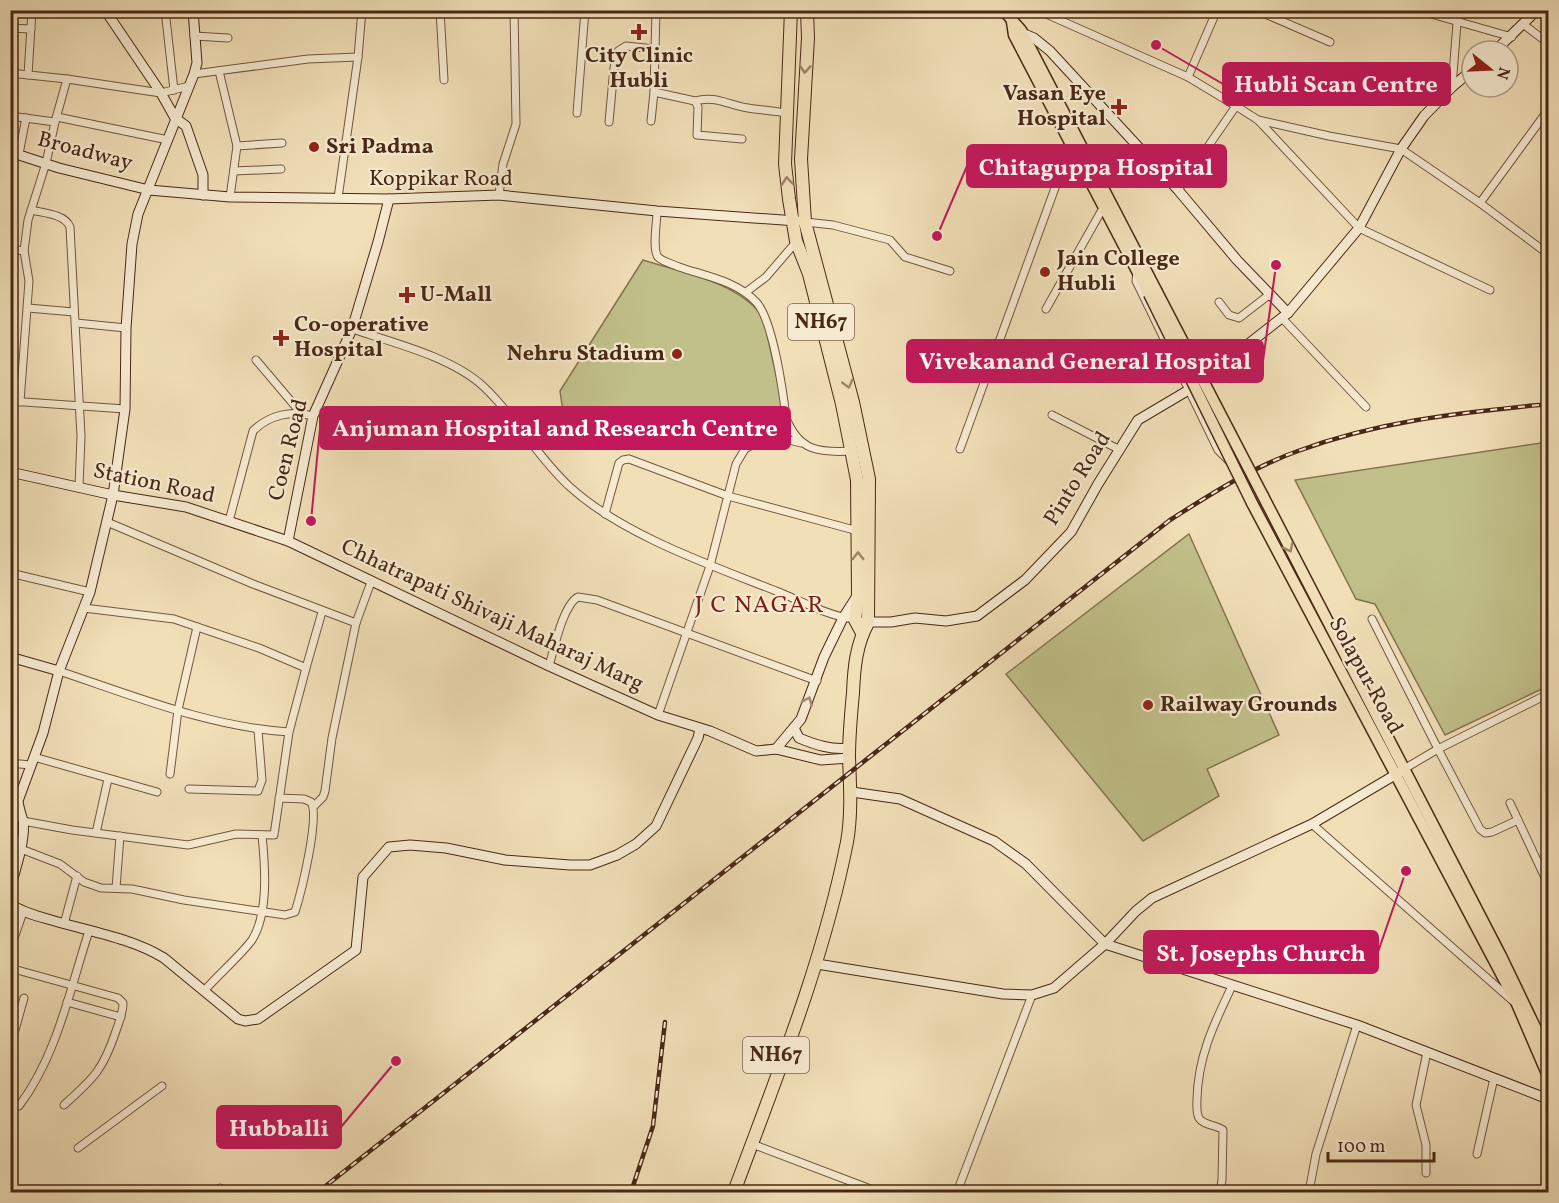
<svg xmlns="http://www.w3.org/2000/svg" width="1559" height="1203" viewBox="0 0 1559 1203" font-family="Vollkorn,serif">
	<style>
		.green { fill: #c1c08a; stroke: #857450; stroke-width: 1.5 }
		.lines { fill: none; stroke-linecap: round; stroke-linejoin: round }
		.street-casing { stroke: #73563e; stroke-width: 9 }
		.secondary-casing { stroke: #492815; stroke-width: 11 }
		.primary-casing { stroke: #492815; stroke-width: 13 }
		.highway-casing { stroke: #492815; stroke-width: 14 }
		.street { stroke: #f6ead1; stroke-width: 7 }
		.secondary { stroke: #f6ead1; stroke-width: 9 }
		.primary { stroke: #f1dfb8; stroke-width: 10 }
		.highway { stroke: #f1dfb8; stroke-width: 12 }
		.rail-casing { stroke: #492815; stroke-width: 4.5 }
		.rail { stroke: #f6ead1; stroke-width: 2; stroke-dasharray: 7; stroke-linecap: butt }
		.primary-bridge-casing { stroke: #492815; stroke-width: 13; stroke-linecap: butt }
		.primary-bridge { stroke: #f1dfb8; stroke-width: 10 }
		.oneway { stroke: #9d8466 }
		.oneway2 { stroke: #a08973 }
		.poi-dot { fill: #8f2418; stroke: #f6ead1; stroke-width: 2 }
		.labels { text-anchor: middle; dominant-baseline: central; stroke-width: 4.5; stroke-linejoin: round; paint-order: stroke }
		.shield { fill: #f6ead1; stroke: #7d624d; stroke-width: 1.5 }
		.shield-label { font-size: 21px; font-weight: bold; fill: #492815 }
		.poi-label { font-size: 22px; font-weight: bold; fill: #492815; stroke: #f6ead1; text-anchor: start }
		.street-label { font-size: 22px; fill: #492815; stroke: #f6ead1 }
		.neighbourhood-label { font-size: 24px; letter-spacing: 1.5px; fill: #7a1f14; stroke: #f6ead1 }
		.leader { fill: none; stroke: #c2185b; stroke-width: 2 }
		.callout-dot { fill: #c2185b; stroke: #f6ead1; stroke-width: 2 }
		.callout { fill: #c2185b; stroke: #c2185b; stroke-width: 2 }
		.callout-label { font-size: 24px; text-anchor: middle; font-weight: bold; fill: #fff }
	</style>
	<rect width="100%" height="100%" fill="#f1dfb8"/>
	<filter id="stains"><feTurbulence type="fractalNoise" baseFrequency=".00333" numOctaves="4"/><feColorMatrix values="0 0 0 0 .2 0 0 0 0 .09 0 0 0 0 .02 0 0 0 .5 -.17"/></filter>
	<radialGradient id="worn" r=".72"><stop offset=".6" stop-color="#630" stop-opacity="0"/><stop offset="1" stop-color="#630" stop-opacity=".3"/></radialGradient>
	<g class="green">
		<path d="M643 260C681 272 739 282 763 317L781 396V415C765 435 754 440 729 446L572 419 562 405 560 391Z"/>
		<path d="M1548 442V686L1445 735 1375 604 1356 599 1295 480Z"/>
		<path d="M1189 534 1279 735 1207 769 1219 796 1143 841 1006 674Z"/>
	</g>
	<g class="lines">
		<defs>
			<g id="street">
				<path d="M165 10 174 90"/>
				<path d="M440 10 444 80"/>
				<path d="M1037 10 1188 77 1236 106 1258 120 1359 228 1490 290"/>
				<path d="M1256 10 1330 42"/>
				<path d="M1417 10 1512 37"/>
				<path d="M1523 24 1548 43"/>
				<path d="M10 28 31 29"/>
				<path d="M194 36 228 38"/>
				<path d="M219 71 237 146 230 197"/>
				<path d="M10 73 67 79"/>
				<path d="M194 74 308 59 358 57"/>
				<path d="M28 75 32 10"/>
				<path d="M1188 77 1217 10"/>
				<path d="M1452 87 1458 10"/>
				<path d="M654 92 695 101 698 107 697 135 742 139"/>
				<path d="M695 101C715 95 728 105 748 108 761 110 774 111 787 113"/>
				<path d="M577 113 585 10"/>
				<path d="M10 116 55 122"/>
				<path d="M57 117 168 140"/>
				<path d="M1258 120 1329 136 1401 149 1480 203 1548 254"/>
				<path d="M651 121 654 92 656 10"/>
				<path d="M609 122 614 68 618 51 626 46 655 49"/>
				<path d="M237 146 282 143"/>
				<path d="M19 154 26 118"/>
				<path d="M234 171 281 169"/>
				<path d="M1178 190 1236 106"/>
				<path d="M499 195 503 164 516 124 514 10"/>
				<path d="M338 198 358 57 362 10"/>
				<path d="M1480 203 1548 110"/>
				<path d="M31 210C44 213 65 214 70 227L81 436 79 487"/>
				<path d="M657 211C657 222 652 249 658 257 663 262 673 264 679 267 705 276 738 281 757 303 773 322 783 391 786 418L771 434 745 449 736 464 710 566 658 715"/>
				<path d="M805 222 833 225 890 240 905 257 950 271"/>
				<path d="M10 249 24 251"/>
				<path d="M1137 273 1136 281 1218 450 1229 461"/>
				<path d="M746 292 766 277 797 241"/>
				<path d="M1219 302 1229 315 1239 318 1270 294"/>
				<path d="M28 308 74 312"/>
				<path d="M1046 309 1103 208"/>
				<path d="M1282 318 1366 407"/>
				<path d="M76 323 126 328"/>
				<path d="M352 329C394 343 452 357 484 387 516 417 538 458 570 487 623 535 710 565 776 591 799 600 824 614 848 618"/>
				<path d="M256 360 301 413"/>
				<path d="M10 401 125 409"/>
				<path d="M20 402 29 281 24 251 28 220 46 163 55 122 67 79 161 93 189 86"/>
				<path d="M1052 415 1120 450"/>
				<path d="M786 418C799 451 819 453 852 451"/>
				<path d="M769 435 801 443"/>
				<path d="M960 449 1071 144"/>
				<path d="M605 514 619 463 623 460 629 459 728 496 858 531"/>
				<path d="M229 521 253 431C269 415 291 410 313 416"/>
				<path d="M107 522 253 584 356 623"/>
				<path d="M10 573 90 592"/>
				<path d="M1372 619 1438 749 1548 694"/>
				<path d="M549 666C554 649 563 605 578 597L597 600 817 681"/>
				<path d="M306 668 322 612"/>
				<path d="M59 671C134 696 210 727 289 732"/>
				<path d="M34 757 157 792"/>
				<path d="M10 763 30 765"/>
				<path d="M1404 769 1438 749 1480 829 1485 833 1492 832 1518 820"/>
				<path d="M170 774 178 710 197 627"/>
				<path d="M189 789 258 791 262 780 258 730"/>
				<path d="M1510 803 1548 884"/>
				<path d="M314 806 323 797 325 791 332 738 356 623 371 582"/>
				<path d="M23 821 72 830 188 845 236 834 274 835 289 732 306 668 259 648 174 619 84 608"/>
				<path d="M1312 824 1513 1001"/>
				<path d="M96 833 108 779"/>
				<path d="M21 849 60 864 84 882 101 888 132 889 184 900 285 915 295 912C301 893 320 817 311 802L304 799 279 798"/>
				<path d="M116 888 120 836"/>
				<path d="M64 924 77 876"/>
				<path d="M10 950 23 912"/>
				<path d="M10 968 118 998 123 1003C123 1013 119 1022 116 1031 103 1070 94 1078 64 1105"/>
				<path d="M204 991C217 976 241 955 252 940 269 913 265 865 262 835"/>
				<path d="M67 1002 121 1017"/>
				<path d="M1538 1033 1548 1028"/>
				<path d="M10 1035 15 1030 24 998"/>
				<path d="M10 1107 19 1106C57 1056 70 989 89 931"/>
				<path d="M752 1144 868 1188 875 1192"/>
				<path d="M78 1148 162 1086"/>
				<path d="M1477 1154 1494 1078"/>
				<path d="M1426 1173V1145L1416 1105 1427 1052"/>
				<path d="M212 1192 220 1188"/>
				<path d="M957 1192 1032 995"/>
				<path d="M1220 1192 1222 1180 1223 1130C1216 1125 1203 1125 1199 1118 1196 1113 1197 1105 1197 1099 1198 1056 1214 1024 1232 986"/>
				<path d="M1309 1192 1316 1154 1357 1025"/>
			</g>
			<g id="secondary">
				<path d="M105 10 161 93 175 118 186 126 203 175V195"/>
				<path d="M1022 33 1034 38 1050 51 1178 190 1237 260 1288 313"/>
				<path d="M1495 51 1537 10"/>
				<path d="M10 152 59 168 149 190 230 197 389 199 499 195 657 211 797 221"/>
				<path d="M10 472 113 495 186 507 288 541 549 666 658 715 710 731 756 751 776 749 821 760 849 758"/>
				<path d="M288 541 313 416 352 329 378 242 389 199"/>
				<path d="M863 622H891L915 618 946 621 977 616 1025 580 1071 532 1098 484 1138 420 1192 388 1288 313 1359 228 1401 149 1424 116 1452 87 1472 70"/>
				<path d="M10 657 59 671"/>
				<path d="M794 728 799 738C816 745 831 750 849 748"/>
				<path d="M776 749 801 719 824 657 843 618 857 596"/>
				<path d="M852 792 900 799 994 841 1026 864 1105 944 1357 1025 1548 1099"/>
				<path d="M10 889C15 871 26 838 23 821 21 814 19 809 18 801L43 733 59 671 90 592 113 495 125 409 126 328 132 244 138 214 194 74 197 63 193 10"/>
				<path d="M10 904C25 914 42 917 58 922 93 932 133 939 164 958L238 1019 245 1021 258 1019 356 950 363 877 389 847 410 845 446 848 505 860 570 865H590L617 855 636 844 656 826 698 738 700 729"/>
				<path d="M817 964 1003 994 1032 995 1054 988 1105 944 1136 911 1152 898 1312 824 1400 772"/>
			</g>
			<g id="primary">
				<path d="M1003 10 1021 30 1156 290"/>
				<path d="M1012 22 1014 35 1149 294"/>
				<path d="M1263 496 1501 956 1548 1054"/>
				<path d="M1252 503 1517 1004 1548 1076"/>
			</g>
			<g id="highway">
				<path d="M791 10 785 164 789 199 796 241 809 274 842 404 857 480 858 595 855 620 862 633"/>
				<path d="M734 1192C776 1078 823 963 847 842 852 814 850 785 849 757 849 735 851 714 853 693 854 668 856 645 868 623L869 479 853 402 805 222 801 159 808 38 807 10"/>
			</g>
		</defs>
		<use href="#street" class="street-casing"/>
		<use href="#secondary" class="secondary-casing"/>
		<use href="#primary" class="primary-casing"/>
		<use href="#highway" class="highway-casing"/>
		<use href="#street" class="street"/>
		<use href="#secondary" class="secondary"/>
		<use href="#primary" class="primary"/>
		<use href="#highway" class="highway"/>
		<defs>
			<g id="rail">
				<path d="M318 1192 1170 520C1211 494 1253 467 1298 451 1382 420 1461 413 1548 404"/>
				<path d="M631 1192 653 1126 665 1022"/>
			</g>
		</defs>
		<use href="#rail" class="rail-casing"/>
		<use href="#rail" class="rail"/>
		<defs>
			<g id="primary-bridge">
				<path d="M1156 290 1263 496"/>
				<path d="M1149 294 1252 503"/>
			</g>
		</defs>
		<use href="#primary-bridge" class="primary-bridge-casing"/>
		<use href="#primary-bridge" class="primary-bridge"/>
	</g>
	<defs><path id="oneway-chevron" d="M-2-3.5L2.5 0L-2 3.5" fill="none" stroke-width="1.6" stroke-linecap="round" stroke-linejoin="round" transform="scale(1.5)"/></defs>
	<g class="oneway">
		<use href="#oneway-chevron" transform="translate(805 69) rotate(94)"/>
		<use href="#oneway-chevron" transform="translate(787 181) rotate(-95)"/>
		<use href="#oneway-chevron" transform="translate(848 384) rotate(75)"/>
		<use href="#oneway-chevron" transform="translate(1289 548) rotate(63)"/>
		<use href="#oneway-chevron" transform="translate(858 556) rotate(-90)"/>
	</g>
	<use class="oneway2" href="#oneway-chevron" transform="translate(808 701) rotate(-67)"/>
	<g class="poi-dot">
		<path d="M636 23h6v6h6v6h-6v6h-6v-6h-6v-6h6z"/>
		<path d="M1116 98h6v6h6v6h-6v6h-6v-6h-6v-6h6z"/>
		<circle cx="314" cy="147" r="6"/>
		<circle cx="1045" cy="272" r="6"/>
		<path d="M404 286h6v6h6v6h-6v6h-6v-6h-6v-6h6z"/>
		<path d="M278 329h6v6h6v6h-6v6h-6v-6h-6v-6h6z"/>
		<circle cx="677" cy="354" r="6"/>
		<circle cx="1148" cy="705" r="6"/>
	</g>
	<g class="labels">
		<g class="shield">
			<rect x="788" y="304" width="66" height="36" rx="4.5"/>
			<rect x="743" y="1037" width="66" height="36" rx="4.5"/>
		</g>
		<g class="shield-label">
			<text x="821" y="322">NH67</text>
			<text x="776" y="1055">NH67</text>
		</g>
		<g class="poi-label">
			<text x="639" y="56" text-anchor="middle">City Clinic<tspan x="639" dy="25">Hubli</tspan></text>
			<text x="1106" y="94" text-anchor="end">Vasan Eye<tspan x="1106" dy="25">Hospital</tspan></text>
			<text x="326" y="147">Sri Padma</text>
			<text x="1057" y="259">Jain College<tspan x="1057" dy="25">Hubli</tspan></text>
			<text x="420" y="295">U-Mall</text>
			<text x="294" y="325">Co-operative<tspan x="294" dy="25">Hospital</tspan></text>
			<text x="665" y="354" text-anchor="end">Nehru Stadium</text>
			<text x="1160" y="705">Railway Grounds</text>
		</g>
		<g class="street-label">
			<text transform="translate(85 152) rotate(15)">Broadway</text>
			<text x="441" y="179">Koppikar Road</text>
			<text transform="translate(289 450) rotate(-76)">Coen Road</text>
			<text transform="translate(1078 479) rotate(-58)">Pinto Road</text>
			<text transform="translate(154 484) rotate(12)">Station Road</text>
			<text transform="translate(492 616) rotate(25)">Chhatrapati Shivaji Maharaj Marg</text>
			<text transform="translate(1365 676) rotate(61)">Solapur Road</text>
		</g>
		<g class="neighbourhood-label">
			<text x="760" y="606">J C NAGAR</text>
		</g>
	</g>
	<path class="leader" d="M1156 45L1223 84M937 236L967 166M1276 265L1263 361M311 521L320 428M1406 871L1378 952M396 1061L341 1127"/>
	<g class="callout-dot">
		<circle cx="1156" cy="45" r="6"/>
		<circle cx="937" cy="236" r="6"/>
		<circle cx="1276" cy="265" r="6"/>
		<circle cx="311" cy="521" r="6"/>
		<circle cx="1406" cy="871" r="6"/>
		<circle cx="396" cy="1061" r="6"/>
	</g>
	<g class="callout">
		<rect x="1223" y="63" width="227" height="42" rx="6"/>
		<rect x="967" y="145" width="259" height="42" rx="6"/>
		<rect x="907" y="340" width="356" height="42" rx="6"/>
		<rect x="320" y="407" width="470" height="42" rx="6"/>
		<rect x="1144" y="931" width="234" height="42" rx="6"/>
		<rect x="217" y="1106" width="124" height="42" rx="6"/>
	</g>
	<g class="callout-label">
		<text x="1336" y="92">Hubli Scan Centre</text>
		<text x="1096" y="175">Chitaguppa Hospital</text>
		<text x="1085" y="369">Vivekanand General Hospital</text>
		<text x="555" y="436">Anjuman Hospital and Research Centre</text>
		<text x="1261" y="961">St. Josephs Church</text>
		<text x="279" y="1136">Hubballi</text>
	</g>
	<rect width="1559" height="1203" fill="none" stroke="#f1dfb8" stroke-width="36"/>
	<rect x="12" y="12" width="1535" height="1179" fill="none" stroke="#492815" stroke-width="3"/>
	<rect x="18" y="18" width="1523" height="1167" fill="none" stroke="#492815" stroke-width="1.5"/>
	<g transform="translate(1490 69) rotate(108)"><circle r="28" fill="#f6ead1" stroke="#b19c86" stroke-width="1.5"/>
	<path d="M0-4.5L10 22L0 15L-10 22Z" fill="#8f2418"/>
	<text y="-9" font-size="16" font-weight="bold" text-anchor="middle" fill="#492815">N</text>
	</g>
	<path d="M1328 1152v9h106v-9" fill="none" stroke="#492815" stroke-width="3"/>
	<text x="1337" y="1152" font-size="18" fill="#492815" stroke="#f6ead1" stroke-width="4.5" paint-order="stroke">100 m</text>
	<rect width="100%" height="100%" filter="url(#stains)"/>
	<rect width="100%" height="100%" fill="url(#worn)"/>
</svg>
